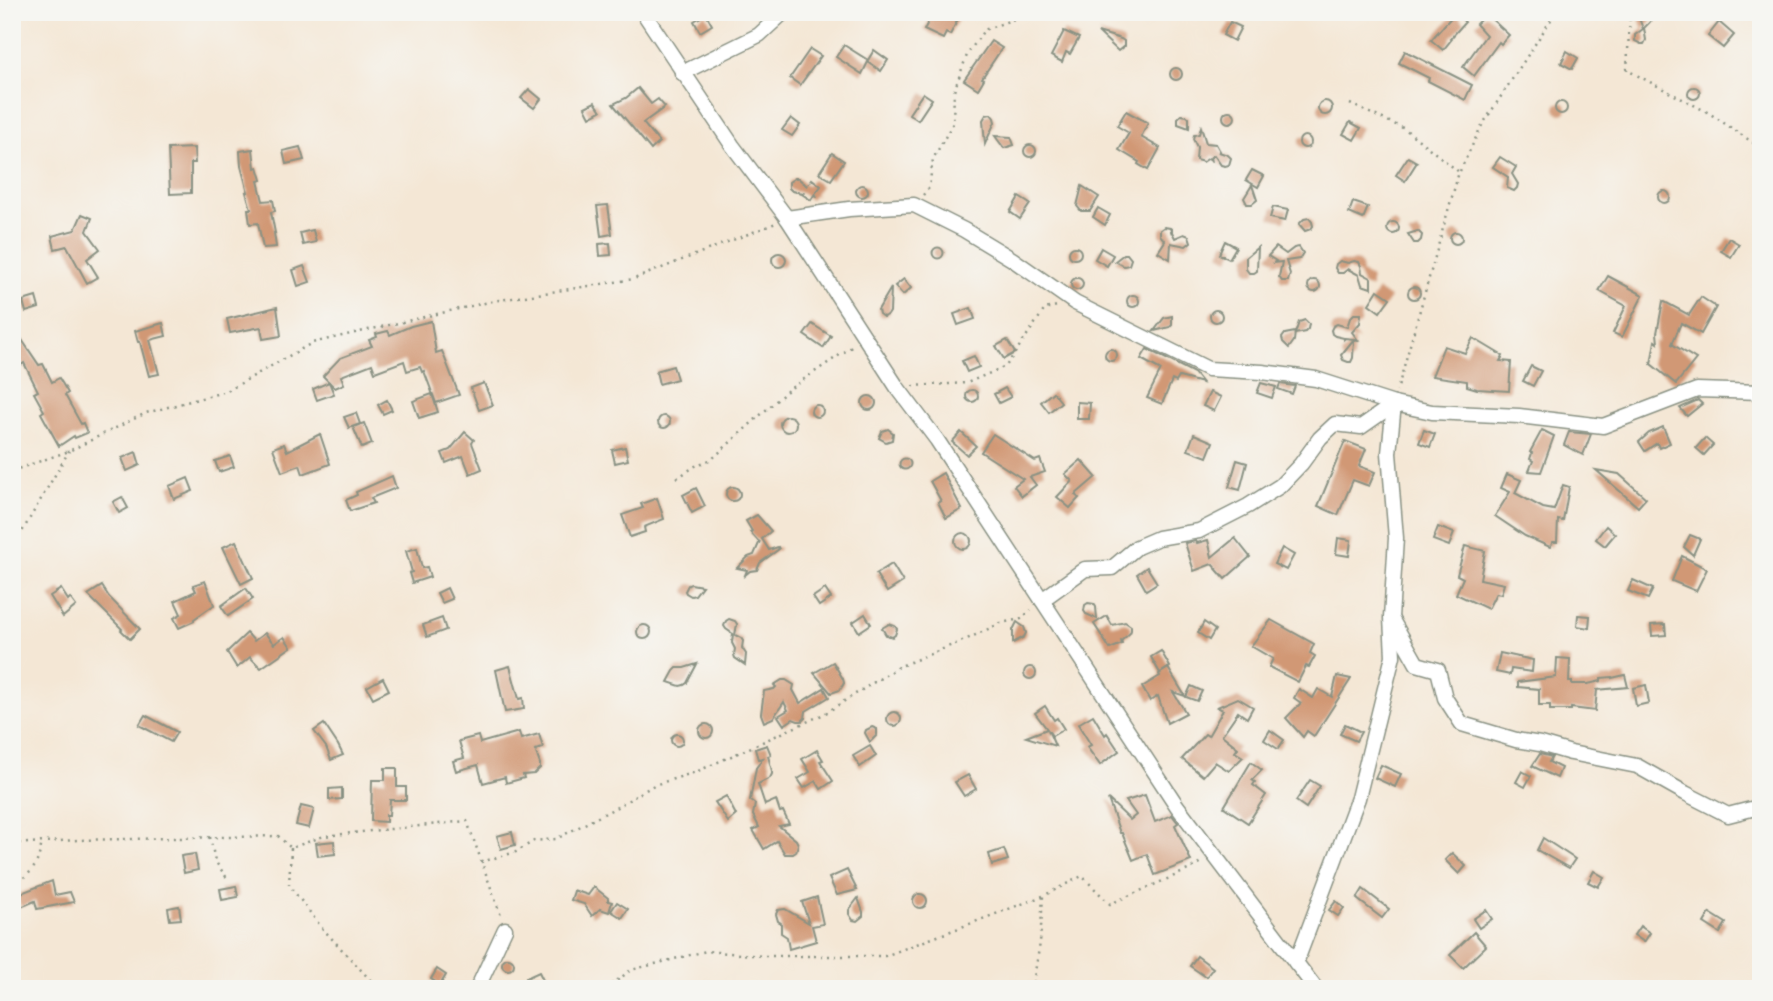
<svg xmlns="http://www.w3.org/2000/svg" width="1773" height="1001" viewBox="0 0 1773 1001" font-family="Pangolin,sans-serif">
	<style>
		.building { fill: #d19874 }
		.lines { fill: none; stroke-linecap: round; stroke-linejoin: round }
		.street-casing { stroke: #8a9284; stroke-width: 17 }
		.path { stroke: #8a9284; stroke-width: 2.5; stroke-dasharray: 2 5; stroke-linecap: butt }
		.street { stroke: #fff; stroke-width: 14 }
	</style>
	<rect width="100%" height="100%" fill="#f6f6f2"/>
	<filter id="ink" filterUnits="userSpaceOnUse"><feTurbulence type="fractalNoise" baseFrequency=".0143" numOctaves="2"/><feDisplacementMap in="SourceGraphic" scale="14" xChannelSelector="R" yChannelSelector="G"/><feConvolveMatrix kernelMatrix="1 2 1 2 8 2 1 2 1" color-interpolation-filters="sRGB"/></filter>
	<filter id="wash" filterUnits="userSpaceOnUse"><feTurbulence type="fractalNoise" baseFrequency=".00686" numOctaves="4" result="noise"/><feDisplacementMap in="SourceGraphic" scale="28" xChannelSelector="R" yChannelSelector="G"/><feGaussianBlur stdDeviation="1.57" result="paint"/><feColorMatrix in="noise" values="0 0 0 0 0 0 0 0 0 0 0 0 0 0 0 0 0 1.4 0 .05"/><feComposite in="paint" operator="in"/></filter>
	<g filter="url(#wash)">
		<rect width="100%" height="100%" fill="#f4e7d5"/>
		<g id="blocks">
			<g class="building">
				<path d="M933 12H947L958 19 950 35 946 33 943 39 924 30Z"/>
				<path d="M1455 13 1465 22 1450 39 1451 40 1443 50 1431 40Z"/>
				<path d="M1645 13 1652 18 1650 22 1644 28 1646 40 1644 44H1641L1635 41V35L1643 29 1639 18 1640 16Z"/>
				<path d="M706 14 712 25 700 32 694 21Z"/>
				<path d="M1486 14 1509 35 1501 44 1499 42 1474 76 1463 67 1486 35 1476 24Z"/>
				<path d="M1230 22 1241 27 1234 41 1223 35Z"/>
				<path d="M1719 22 1734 35 1723 48 1708 36Z"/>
				<path d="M1064 31 1079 38 1070 54 1066 52 1062 62 1051 56Z"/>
				<path d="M1098 32 1121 39 1124 41V46L1118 51Z"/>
				<path d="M991 41 1002 48 982 78 984 79 978 89 964 80Z"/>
				<path d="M844 45 868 60 874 50 888 60 881 71 868 62 862 74 836 57Z"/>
				<path d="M810 49 821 56 800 85 790 78Z"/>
				<path d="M1405 51 1472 85 1465 100 1428 81 1429 78 1399 63Z"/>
				<path d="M1567 51 1578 58 1572 69 1561 63Z"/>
				<circle cx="1176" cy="74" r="6"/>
				<circle cx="1694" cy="93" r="6"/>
				<path d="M638 88 651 104 658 99 665 107 643 123 659 142 651 150 613 104 626 98Z"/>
				<path d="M529 89 541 99 534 108 521 98Z"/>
				<path d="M923 93 932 99 918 120 909 114Z"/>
				<circle cx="1325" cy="108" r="7"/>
				<path d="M595 102 601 111 590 117 585 107Z"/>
				<circle cx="1561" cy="108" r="6"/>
				<path d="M1126 111 1148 123 1141 137 1160 148 1148 170 1138 164 1139 162 1119 150 1129 133 1117 126Z"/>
				<circle cx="1229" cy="117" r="6"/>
				<path d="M991 114 994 118 995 122 985 144 983 120 986 115Z"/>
				<path d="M1181 115 1187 116 1189 118V128L1178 124V118Z"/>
				<path d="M791 118 800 125 792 136 782 130Z"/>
				<path d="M1350 122 1361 128 1354 140 1343 134Z"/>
				<path d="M1201 127 1206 143 1216 144 1220 151 1219 152 1228 155 1231 158 1229 165 1225 166 1221 165 1214 155 1211 157 1212 162 1209 158 1203 162 1196 160 1197 147 1193 139 1194 135 1199 134Z"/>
				<path d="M995 136 1011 137 1014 145 1004 148Z"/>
				<circle cx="1305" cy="142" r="6"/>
				<circle cx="1030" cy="151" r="6"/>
				<path d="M300 147 304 160 286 164 283 151Z"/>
				<path d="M194 148 195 163H191V193L170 194 168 149Z"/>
				<path d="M253 149 255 168 258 167 262 180 258 181 263 201 273 200 275 211 271 212 275 233H274L276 247 263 248 258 223 250 224 248 209H251L246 192H248L241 166 240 151Z"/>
				<path d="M832 153 844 161 831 180 819 173Z"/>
				<path d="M1408 157 1417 162 1405 181 1396 175Z"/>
				<path d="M1500 157 1516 167 1512 174 1518 184 1517 188 1514 191 1507 188 1508 177 1493 167Z"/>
				<path d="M1252 170 1264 176 1258 187 1246 180Z"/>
				<path d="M795 178H798L807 186 812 179 821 186 815 194 817 196 814 195 811 200 802 194 803 193 792 191 789 188V182Z"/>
				<path d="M1252 185 1257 200 1252 204H1247L1244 198Z"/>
				<circle cx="862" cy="191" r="6"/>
				<path d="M1082 186 1099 197 1090 211H1081L1077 206Z"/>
				<circle cx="1664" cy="197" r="6"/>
				<path d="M1019 197 1030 204 1020 219 1010 212Z"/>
				<path d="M1353 202 1368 207 1363 219 1349 213Z"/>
				<path d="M608 205 612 234 601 236 597 206Z"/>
				<path d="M1273 207 1288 210 1285 221 1270 218Z"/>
				<path d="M1098 208 1110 215 1105 225 1093 217Z"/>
				<path d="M82 214 92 218 87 231 100 249 87 259 98 277 87 283 67 246 55 249 52 236 75 230Z"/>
				<path d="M1309 218 1312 222 1313 226 1311 229 1305 231 1299 224 1304 219Z"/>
				<circle cx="1393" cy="228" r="6"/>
				<path d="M1164 227 1170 228 1171 231 1172 228V232L1175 238 1184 234 1189 236 1191 242 1186 246 1171 243 1170 259 1158 252 1165 241 1160 235V230Z"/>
				<path d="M313 230 316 242 303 245 300 233Z"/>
				<path d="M1418 231 1422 235 1421 240 1418 243H1414L1408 234Z"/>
				<circle cx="1456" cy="238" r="6"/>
				<path d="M1729 238 1739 244 1731 257 1721 251Z"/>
				<path d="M1225 241 1236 247 1229 259 1219 254Z"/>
				<path d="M610 243 611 255 600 256 599 244Z"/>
				<path d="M1258 247 1257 271 1254 273H1249L1246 269V257Z"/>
				<path d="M1276 247 1286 254 1294 248 1299 247 1303 253 1299 259 1286 261 1290 274 1288 281H1282L1279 277 1282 262 1273 263 1276 261 1268 256Z"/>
				<circle cx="1075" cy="253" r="6"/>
				<circle cx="938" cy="253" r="5.5"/>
				<path d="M1101 248 1113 255 1107 266 1095 259Z"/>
				<circle cx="779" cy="260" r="7"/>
				<path d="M1124 254H1127L1131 259 1129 265 1124 266 1115 261Z"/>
				<path d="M1340 261 1348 263 1354 261 1359 262 1361 266 1362 273 1371 278V288L1362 285 1359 275 1348 269 1343 273H1338L1335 268 1336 264Z"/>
				<path d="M304 266 310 282 298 286 293 270Z"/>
				<path d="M1608 276 1643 295 1622 337 1613 333 1626 306 1599 291Z"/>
				<circle cx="1077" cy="284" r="6"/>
				<path d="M904 279 911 288 903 295 895 286Z"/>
				<circle cx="1314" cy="286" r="6"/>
				<circle cx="1414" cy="293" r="6"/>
				<path d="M891 288 890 312 888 315 883 317 879 314 878 310Z"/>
				<path d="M1378 290 1390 298 1380 312 1369 304Z"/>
				<circle cx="1133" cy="301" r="6"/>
				<path d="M36 297 39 308 26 312 23 301Z"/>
				<path d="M1701 297 1716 307 1701 334 1681 323 1672 344 1696 359 1676 384 1651 364 1655 341 1658 343 1657 333 1663 301 1689 315Z"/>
				<path d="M277 307 281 336 263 339 261 327 230 333 227 319Z"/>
				<path d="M971 308 975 319 958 325 954 314Z"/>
				<circle cx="1216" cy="316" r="6"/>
				<path d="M1354 314H1361L1360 323 1352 332 1358 340 1354 339 1353 358 1351 362H1348L1343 360 1341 355 1354 339 1345 338 1344 339V338L1335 336 1332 334 1331 330 1333 326 1337 324 1347 327 1350 318Z"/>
				<path d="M1172 316V325L1170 327 1154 331 1164 318Z"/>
				<path d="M1305 320 1309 324 1308 329 1305 332 1295 334 1299 322Z"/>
				<path d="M431 321 436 353 442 351 459 395 436 403 424 371 422 372 420 367 407 371 404 361 375 372 372 364 341 376 344 384 335 388 323 376 340 358 372 346 369 340 377 337 376 334 388 331 390 335 411 326Z"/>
				<path d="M163 323 166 336 150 340 159 374 149 376 140 342H138L135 331Z"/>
				<path d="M812 324 831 336 823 348 804 335Z"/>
				<path d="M12 325 39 365 43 364 52 382 59 378 68 393 65 395 81 424 83 423 87 433 75 438 74 436 59 446 41 413 44 411 34 393 38 391 24 363 12 371Z"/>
				<path d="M1295 332 1294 341 1289 348 1283 342 1282 338 1285 334Z"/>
				<path d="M1473 338 1503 356 1500 361 1511 362 1509 391 1477 389 1467 386V381L1432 376 1444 346 1465 353Z"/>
				<path d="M1007 340 1015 353 1004 359 996 346Z"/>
				<circle cx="1111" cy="355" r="6"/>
				<path d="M1147 349 1194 373 1202 383 1179 377 1176 382 1172 380 1162 404 1147 398 1161 370 1141 359Z"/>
				<path d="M974 356 979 367 967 372 962 361Z"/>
				<path d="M673 366 677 379 659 384 656 371Z"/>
				<path d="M1531 366 1541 371 1533 386 1523 381Z"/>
				<path d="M329 382 334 394 317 400 313 389Z"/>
				<path d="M484 383 493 405 479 410 471 388Z"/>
				<path d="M1261 383 1276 387 1272 398 1257 393Z"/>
				<path d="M1280 384 1295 386 1292 394 1278 389Z"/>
				<path d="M1005 388 1011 397 999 403 994 394Z"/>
				<circle cx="972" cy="396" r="6"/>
				<path d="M1053 392 1061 402 1049 412 1041 402Z"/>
				<path d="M1210 392 1221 397 1214 411 1203 406Z"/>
				<path d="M432 394 438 412 419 418 413 401Z"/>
				<circle cx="869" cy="403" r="7"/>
				<path d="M387 400 392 410 383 414 378 405Z"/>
				<path d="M1698 400 1702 404 1687 416 1680 408Z"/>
				<path d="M1077 402 1090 403 1089 419H1077Z"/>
				<circle cx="817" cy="411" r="6"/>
				<path d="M356 413 360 424 349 428 344 417Z"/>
				<circle cx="664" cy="422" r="6"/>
				<circle cx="788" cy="424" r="8"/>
				<path d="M364 423 372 444 362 448 353 427Z"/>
				<path d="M1663 427 1670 443 1659 448 1657 443 1645 451 1639 442 1649 433Z"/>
				<path d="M888 429 893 433 892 440 886 442 879 438 882 431Z"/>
				<path d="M1424 430 1435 434 1430 447 1419 443Z"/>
				<path d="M1542 430 1554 436 1541 472 1529 471 1533 461 1530 459 1532 453 1530 452Z"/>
				<path d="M465 432 474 440 472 443 482 469 470 474 463 456 446 463 442 453 450 450Z"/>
				<path d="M961 432 976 446 967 455 952 442Z"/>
				<path d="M1569 432 1591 434 1583 455 1564 445Z"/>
				<path d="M320 434 330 464 303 474 300 465 282 472 273 448 284 444 287 451Z"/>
				<path d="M993 434 1035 461 1040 459 1045 472 1030 477 1036 485 1022 496 1014 486 1023 479 981 452Z"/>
				<path d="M1194 434 1213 442 1207 457 1188 450Z"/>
				<path d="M1705 438 1713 445 1704 455 1696 448Z"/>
				<path d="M1345 441 1366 449 1359 466 1375 472 1369 486 1353 480 1338 515 1318 506Z"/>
				<path d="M625 447 628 460 615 463 612 450Z"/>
				<path d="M136 452 140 465 127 471 122 458Z"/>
				<path d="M230 456 234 467 219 472 215 461Z"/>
				<circle cx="905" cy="464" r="5.5"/>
				<path d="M1081 460 1096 477 1075 495 1079 498 1070 508 1057 497 1072 481 1065 474Z"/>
				<path d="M1237 460 1247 463 1240 490 1229 487Z"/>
				<path d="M1596 470 1619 474 1646 498 1638 507Z"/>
				<path d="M943 473 962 509 946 518 938 502 941 501 930 481Z"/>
				<path d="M1507 474 1521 480 1515 493 1543 508 1554 510 1563 485 1569 487 1563 521 1558 520 1557 542H1553L1550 547 1525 536 1495 516 1510 492 1501 488Z"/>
				<path d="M392 476 396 488 371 498 374 503 350 511 346 500 357 495 356 492Z"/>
				<path d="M188 478 193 491 174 499 169 486Z"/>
				<circle cx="733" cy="494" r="7"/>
				<path d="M696 488 705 506 692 513 683 495Z"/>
				<path d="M122 497 128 508 119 513 113 502Z"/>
				<path d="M657 498 664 519 644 527 645 532 630 537 622 515 643 508 641 504Z"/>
				<path d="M757 515 771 531 762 539 769 550 778 547 779 549 760 563 757 570 750 571 745 575 747 570 737 568 748 557 754 555 760 541 759 542 750 532 752 531 746 521Z"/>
				<path d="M1606 526 1615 534 1605 546 1596 539Z"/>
				<path d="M1438 527 1454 533 1449 546 1433 540Z"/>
				<circle cx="963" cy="541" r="8"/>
				<path d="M1690 535 1700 539 1693 555 1684 547Z"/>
				<path d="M1235 538 1250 557 1225 579 1212 564 1194 571 1185 543 1196 541 1197 543 1208 540 1212 557Z"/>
				<path d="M1338 538 1351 540 1349 556 1336 554Z"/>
				<path d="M236 541 253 578 241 584 223 547Z"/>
				<path d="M1465 546 1485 551 1480 579 1504 584 1501 594 1496 593 1488 609 1456 594 1463 578 1457 575Z"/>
				<path d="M417 548 422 568 427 567 430 577 412 583 409 573 412 572 406 551Z"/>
				<path d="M1282 548 1294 555 1286 570 1274 564Z"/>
				<path d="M1682 556 1707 569 1696 591 1672 581Z"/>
				<path d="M892 564 903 582 887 592 876 574Z"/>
				<path d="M1147 567 1157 583 1146 590 1137 574Z"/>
				<path d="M1633 580 1653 589 1648 599 1628 591Z"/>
				<path d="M205 581 214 605 194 619V621L179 628 174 618 181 614 175 601 196 591 193 585Z"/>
				<path d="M691 584 702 586 695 595 691 596 686 593 685 591 688 585Z"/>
				<path d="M102 586 109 597 140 629 130 639 121 630 122 629 88 595Z"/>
				<path d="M246 588 253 599 228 616 221 606Z"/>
				<path d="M447 588 452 599 442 603 437 593Z"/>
				<path d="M61 589 68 600 70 598 76 606 63 617 50 596Z"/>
				<path d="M825 589 831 598 819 606 813 597Z"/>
				<path d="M1088 603 1094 604 1096 607 1097 619 1086 614 1084 611 1085 605Z"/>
				<path d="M865 614 871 624 859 632 853 622Z"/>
				<path d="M1578 615 1590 616 1589 628 1577 626Z"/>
				<path d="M1107 616 1112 625 1125 622 1131 626V630L1130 633 1121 641 1122 644 1110 649 1094 624Z"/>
				<path d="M442 618 446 630 427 637 423 625Z"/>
				<path d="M729 619 735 621 737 624 735 635 741 638 743 641 742 648 746 654 745 665 735 658 734 655 735 649 732 643 733 634 726 629 724 626 726 621Z"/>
				<path d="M1271 620 1314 644 1310 653 1315 656 1309 667 1306 666 1298 682 1269 667 1273 659 1251 646Z"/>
				<path d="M1017 622 1024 627 1026 633 1024 637 1013 643V630Z"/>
				<path d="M1204 622 1215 630 1209 640 1198 633Z"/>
				<path d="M889 624 895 626 897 629 895 635 892 637 886 635 882 628Z"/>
				<path d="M1665 624 1666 635 1652 636 1651 625Z"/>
				<circle cx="644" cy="632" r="7"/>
				<path d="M247 633 254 641 265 633 274 644 284 637 291 647 261 668 250 657 237 668 227 652Z"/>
				<path d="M1161 651 1170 667 1160 673 1151 657Z"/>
				<path d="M1500 653 1533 660 1532 672 1511 669 1510 675 1496 672Z"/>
				<path d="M1557 658 1570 659 1569 682H1572V684H1588L1601 681V678L1612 677V678L1625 675 1628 687 1597 690 1595 711 1571 708V710H1550V705H1539V689L1518 687V682L1556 677Z"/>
				<path d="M833 662 843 679 844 683 840 690 831 693 814 673Z"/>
				<path d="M697 664 687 683 684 685 680 686 668 682 674 671 677 668H684Z"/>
				<path d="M510 666 519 699 523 698 524 709 505 712 496 670Z"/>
				<circle cx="1030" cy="673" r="6"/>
				<path d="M1168 668 1185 696 1173 692 1186 713 1167 723 1158 696 1150 701 1142 687 1160 676 1159 674Z"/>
				<path d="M1337 676 1351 679 1314 736 1307 731 1303 737 1286 718 1301 703 1294 698 1299 689 1313 698 1318 689 1332 697Z"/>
				<path d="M383 678 389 690 373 698 367 687Z"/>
				<path d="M782 680H786L794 685 793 690 800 703 824 688 829 697 806 711 805 718 802 721H798L793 719 784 725 778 716 788 710 784 702 773 718 764 722 761 714 764 691 774 689 776 687 774 685Z"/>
				<path d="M1646 685 1649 703 1636 706 1633 688Z"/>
				<path d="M1191 686 1202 691 1197 701 1186 697Z"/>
				<path d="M1238 698 1253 707 1247 718 1238 712 1222 735 1238 748 1235 752 1243 757 1229 771 1215 762 1203 776 1182 759 1205 734 1208 736 1223 710 1217 707Z"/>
				<path d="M1045 706 1054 720 1057 718 1064 729 1052 736 1048 730 1055 746 1026 737 1047 729 1035 713Z"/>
				<circle cx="894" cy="719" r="7"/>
				<path d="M145 715 177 732 171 742 139 725Z"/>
				<path d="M1093 715 1105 735 1107 733 1119 751 1100 765 1087 747 1091 745 1078 724Z"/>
				<circle cx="706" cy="731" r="7"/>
				<path d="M324 724 338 745 343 755 331 760 326 747 314 731Z"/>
				<path d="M1345 724 1361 732 1356 741 1340 734Z"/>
				<path d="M872 727 877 729V735L870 742 865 733 866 730Z"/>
				<path d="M1270 730 1284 740 1278 749 1264 740Z"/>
				<path d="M519 732 521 739 539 734 543 748 535 750 540 764V768L534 774 523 775 524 778 506 783 505 777 483 783 478 765 456 771 453 761 464 758 459 741 478 736 480 743Z"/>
				<circle cx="677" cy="740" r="6"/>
				<path d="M767 745 771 755 768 756 772 771V774L770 778 758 784 765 805 776 800 780 812 783 811 789 824 779 826 796 840 798 844 796 852 793 854H785L777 841 764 849 753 830 759 827 753 815 755 804 750 800 756 768 763 758 758 759 755 749Z"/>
				<path d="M870 746 876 756 860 767 853 756Z"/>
				<path d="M817 750 823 760 820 761 833 781 821 789 816 781 804 788 798 779 810 772 802 759Z"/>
				<path d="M1540 754 1552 757 1549 762 1561 768 1557 778 1532 766Z"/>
				<path d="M1251 762 1262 770 1252 780 1255 782 1253 785 1266 795 1248 823 1224 807Z"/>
				<path d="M1381 765 1401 774 1395 787 1375 778Z"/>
				<path d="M385 768H397V787H406V800H390L389 815H386V822L371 821 372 780H385Z"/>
				<path d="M1522 771 1531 776 1525 787 1516 782Z"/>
				<path d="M968 775 976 789 964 796 955 782Z"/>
				<path d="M1310 780 1320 786 1306 808 1296 801Z"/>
				<path d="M342 788V799L329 800V789Z"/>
				<path d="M1145 795 1155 822 1172 815 1178 823 1175 825 1191 861 1155 875 1147 854 1133 860 1122 833H1120L1108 799 1130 820 1136 815 1126 801Z"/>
				<path d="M726 796 736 815 728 822 715 802Z"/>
				<path d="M301 806 314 809 309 828 296 825Z"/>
				<path d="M512 832 515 845 501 849 497 836Z"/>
				<path d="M1543 838 1575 859 1569 868 1537 850Z"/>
				<path d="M334 841 335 854 318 856 316 843Z"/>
				<path d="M1004 849 1008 860 992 865 989 854Z"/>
				<path d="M1452 853 1466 866 1459 874 1445 860Z"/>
				<path d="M195 854 198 870 184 873 181 856Z"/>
				<path d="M847 870 857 890 837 895 829 878Z"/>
				<path d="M1594 871 1604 877 1598 887 1588 882Z"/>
				<path d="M52 881 55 895 70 892 74 902 37 909 35 901 21 907 16 895Z"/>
				<path d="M236 886 238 897 222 900 220 889Z"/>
				<path d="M594 887 608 898V901L612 902 609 912 600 909 592 916 584 904 571 900 574 891 573 890 588 895Z"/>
				<path d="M1363 889 1389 909 1382 918 1357 899Z"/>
				<circle cx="920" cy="901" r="7"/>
				<path d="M817 897 823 924 812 926 816 941 789 949 787 937 781 933V923L778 921 776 914 778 910 785 909 809 923 802 902Z"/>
				<path d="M858 898 863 912V916L857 921 853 920 849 914V910Z"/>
				<path d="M1336 901 1344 908 1338 916 1329 910Z"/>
				<path d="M617 902 628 909 622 918 611 911Z"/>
				<path d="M179 906 181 919 170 920 168 908Z"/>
				<path d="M1486 910 1492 919 1479 928 1473 919Z"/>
				<path d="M1710 913 1726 923 1720 933 1704 923Z"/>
				<path d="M1640 926 1650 933 1644 942 1634 935Z"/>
				<path d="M1474 932 1486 946 1463 968 1450 955Z"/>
				<path d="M1197 956 1213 968 1206 977 1190 966Z"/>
				<circle cx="508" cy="964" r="6"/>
				<path d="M437 969 446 975 440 985 431 979Z"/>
				<path d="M539 972 544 982 531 989 526 978Z"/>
			</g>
		</g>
	</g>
	<g filter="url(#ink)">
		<use href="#blocks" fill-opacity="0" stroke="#8a9284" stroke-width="2"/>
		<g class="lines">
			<defs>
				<g id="street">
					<path d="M643 12 732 145 787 218 897 387 937 440 1177 806 1316 989"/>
					<path d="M682 73 759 35 784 12"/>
					<path d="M787 218 849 209 914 205 964 230 1012 259 1075 303 1208 369 1262 372 1316 379 1394 404 1432 412 1519 416 1603 426 1697 390 1761 392"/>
					<path d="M1042 600 1085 569 1112 568 1137 547 1158 538 1199 531 1248 506 1280 486 1301 464 1320 438 1335 424 1361 427 1394 404"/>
					<path d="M1392 620 1417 664 1438 670 1445 698 1462 724 1516 740 1540 744 1571 753 1637 766 1685 793 1728 815 1755 808 1761 810"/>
					<path d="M1296 963 1358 798 1393 656 1391 618 1396 538 1389 453 1394 404"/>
					<path d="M477 989 505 929"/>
				</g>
			</defs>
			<use href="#street" class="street-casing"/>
			<g class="path">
				<path d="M1630 12 1627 70 1709 113 1761 148"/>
				<path d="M1350 104 1405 129 1459 172 1397 391"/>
				<path d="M1460 171 1481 127 1556 12"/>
				<path d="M923 195 929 188 933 159 953 123 954 91 967 55 984 30 1014 19 1020 12"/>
				<path d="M1756 211 1761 204"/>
				<path d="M913 386 967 383 1006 366 1045 309 1057 306"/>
				<path d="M12 471 69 451 146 413 227 391 312 343 493 301 634 279 776 223"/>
				<path d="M677 478 697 465 712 459 788 390 853 346"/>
				<path d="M12 549 69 451"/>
				<path d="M1757 795 1761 751"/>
				<path d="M210 837 215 861 229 881"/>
				<path d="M12 844 77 840 278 836 291 848 324 836 467 821 501 916"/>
				<path d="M291 848 289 885 322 928 374 984 376 989"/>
				<path d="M481 862 516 852 534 841 556 839 617 807 654 785 696 772 824 714 898 667 965 640 1001 623 1021 619 1031 610"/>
				<path d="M12 886C34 871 37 868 42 842"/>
				<path d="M606 989 631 970 706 951 763 956H885L1043 896 1082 876 1110 904 1188 870 1201 862"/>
				<path d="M1032 989 1040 943 1043 896"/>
			</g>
			<use href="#street" class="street"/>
		</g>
	</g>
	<rect width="1773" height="1001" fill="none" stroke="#f6f6f2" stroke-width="42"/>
</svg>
